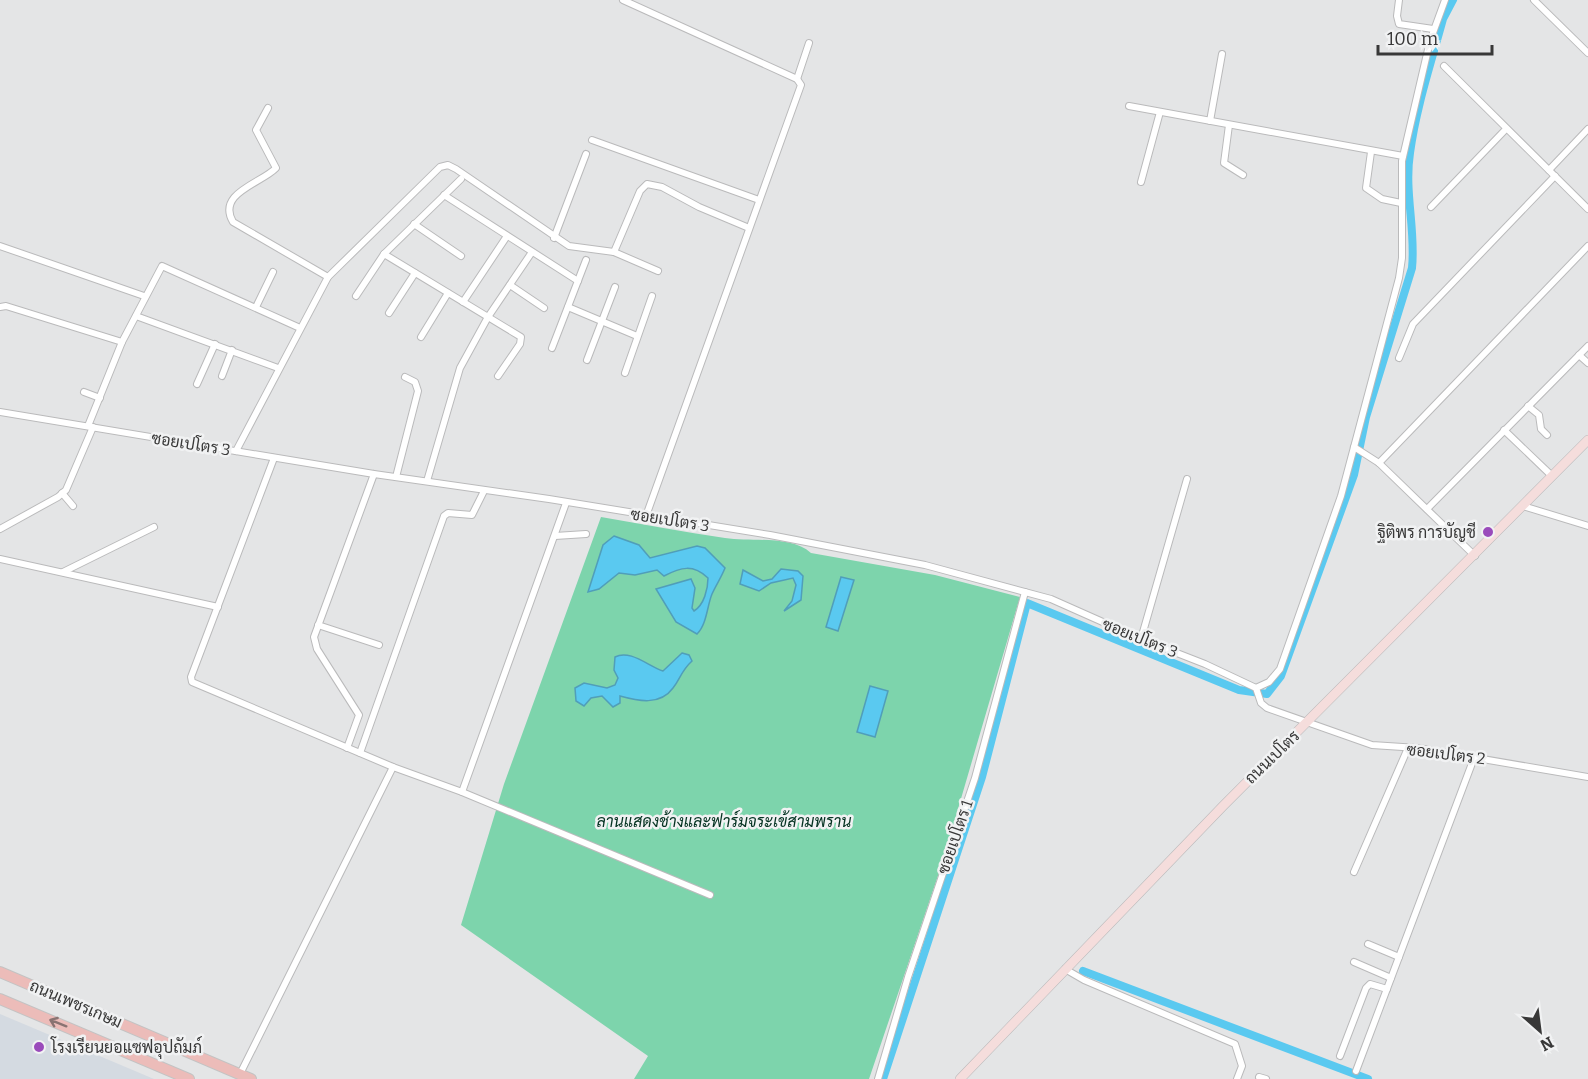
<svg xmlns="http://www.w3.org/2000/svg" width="1588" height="1079" viewBox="0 0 1588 1079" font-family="Bitter,Sarabun,serif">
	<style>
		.built { fill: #d4dae1 }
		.green { fill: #7dd4ac }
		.water { fill: #5ac9f0; stroke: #509eb9; stroke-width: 1.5 }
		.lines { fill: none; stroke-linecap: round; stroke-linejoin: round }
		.canal { stroke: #5ac9f0; stroke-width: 8 }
		.street-casing { stroke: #bababb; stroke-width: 8 }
		.secondary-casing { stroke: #bababb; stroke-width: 10 }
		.primary-casing { stroke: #c3c3c3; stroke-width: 12 }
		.street { stroke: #fff; stroke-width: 6 }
		.secondary { stroke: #f5dddc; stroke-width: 9 }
		.primary { stroke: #ecbcb9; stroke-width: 10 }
		.oneway { stroke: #897372 }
		.poi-dot { fill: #9a4bbb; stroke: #f1f2f3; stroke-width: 2 }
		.labels { text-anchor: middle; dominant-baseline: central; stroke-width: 5; stroke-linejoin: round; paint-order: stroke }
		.street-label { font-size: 16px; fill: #383838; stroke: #f1f2f3 }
		.poi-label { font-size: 16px; fill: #383838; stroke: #f1f2f3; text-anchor: end }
		.park-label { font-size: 16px; font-style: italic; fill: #053322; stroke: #f1f2f3 }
	</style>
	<rect width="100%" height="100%" fill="#e4e5e6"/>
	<path class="built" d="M0 1014 154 1079H0Z"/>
	<path class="green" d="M601 517C643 524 684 532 725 538 751 542 791 535 811 553L935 575 1020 597 941 867 869 1079H634L648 1056 461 925 504 784Z"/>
	<g class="water">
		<path d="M614 536 639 545 650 558 697 546 705 548 725 568C721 578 716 585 712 594 707 606 707 624 697 634L676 622 656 589 691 579 695 588 692 608 694 611C704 605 708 589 708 578 693 564 681 567 664 576L657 570 635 575 619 573 599 589 588 592 603 545Z"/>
		<path d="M781 569 798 571 803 576 801 600 784 611 792 601 796 585 793 578 771 583 759 591 740 584 743 570 763 581 772 579Z"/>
		<path d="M841 577 854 580 838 631 826 627Z"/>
		<path d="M682 653 689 655 692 661C681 671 681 678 673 688 660 706 638 701 620 696V703L613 707 602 696 591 698 584 706 576 701 575 688 584 683 607 688 615 685 618 678 614 670 615 657C630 649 648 666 663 671Z"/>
		<path d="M870 686 888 691 875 737 857 732Z"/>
	</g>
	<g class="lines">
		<g class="canal">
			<path d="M1083 971 1368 1079"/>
			<path d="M883 1079 982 777 1027 603 1239 690 1267 694 1281 676 1354 475 1366 417 1412 268C1416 230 1404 192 1410 153 1416 108 1431 63 1443 19L1453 0"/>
		</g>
		<defs>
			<g id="street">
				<path d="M623 0 797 79 801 85 646 516"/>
				<path d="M1399 0 1397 16 1399 24 1433 29"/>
				<path d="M1534 0 1588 53"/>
				<path d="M1444 66 1588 209"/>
				<path d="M797 79 809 43"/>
				<path d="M1129 106 1403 156"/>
				<path d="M268 108 256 130 276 168C262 183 216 193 233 222L328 277"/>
				<path d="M1210 121 1222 54"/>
				<path d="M1229 125 1224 163 1243 175"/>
				<path d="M592 140 759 200"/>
				<path d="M1371 152 1366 188 1382 199 1401 203"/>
				<path d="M1549 170 1588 129"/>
				<path d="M1141 182 1160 112"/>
				<path d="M444 195 578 281"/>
				<path d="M1431 207 1506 129"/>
				<path d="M414 224 461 256"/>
				<path d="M554 238 586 154"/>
				<path d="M0 246 144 296"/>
				<path d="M614 252 640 191 647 184 662 187 699 207 749 228"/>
				<path d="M384 254 461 179"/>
				<path d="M510 285 544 308"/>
				<path d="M356 296 384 254 521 337 520 344 498 376"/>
				<path d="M463 302 507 236"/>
				<path d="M0 307 6 306 122 342"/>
				<path d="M256 307 273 272"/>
				<path d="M568 307 637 336"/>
				<path d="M389 313 415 273"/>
				<path d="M136 316 278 368"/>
				<path d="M421 337 448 293"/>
				<path d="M552 348 586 260"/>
				<path d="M1579 355 1588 363"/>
				<path d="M1399 358 1413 324 1555 176"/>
				<path d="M587 360 615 287"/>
				<path d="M625 373 652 296"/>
				<path d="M222 376 232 350"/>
				<path d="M197 384 215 344"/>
				<path d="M84 392 100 398"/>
				<path d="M1528 406 1539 415 1541 429 1547 435"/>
				<path d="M0 412 374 474 549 499 770 535 925 565 1051 599 1141 639 1205 664 1256 688 1261 703 1267 708 1372 745 1418 748 1588 777"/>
				<path d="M88 426 122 342 162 266 300 328"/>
				<path d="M1504 430 1552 476"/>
				<path d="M1354 447 1379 463 1475 556"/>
				<path d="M236 451 328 277 440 167 448 165 456 169 569 246 614 252 658 271"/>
				<path d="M274 458 191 677 192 682 393 767 462 792 710 895"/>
				<path d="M1379 463 1588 246"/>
				<path d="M396 477 418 391 415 382 405 377"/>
				<path d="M427 481 460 368 488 317 532 252"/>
				<path d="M62 493 73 506"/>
				<path d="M1523 506 1588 526"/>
				<path d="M1427 509 1588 346"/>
				<path d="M0 529 58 497 66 490 93 427"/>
				<path d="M555 536 586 534"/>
				<path d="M0 559 218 607"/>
				<path d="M63 572 154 527"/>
				<path d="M318 625 379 645"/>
				<path d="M1141 639 1187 479"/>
				<path d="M1256 688 1269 682 1280 669 1341 496 1399 278 1402 258V161L1430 41 1445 0"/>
				<path d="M347 748 359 715 317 649 314 637 374 474"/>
				<path d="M360 753 444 516 448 513 472 515 484 491"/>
				<path d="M462 792 566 503"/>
				<path d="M1354 872 1408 748"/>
				<path d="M1368 944 1399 957"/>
				<path d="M1354 962 1391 978"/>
				<path d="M1065 969 1084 980 1235 1044 1242 1066 1237 1079"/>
				<path d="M1340 1056 1366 988 1370 984 1387 989"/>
				<path d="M1356 1071 1474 758"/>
				<path d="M240 1074 393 767"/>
				<path d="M1259 1077 1266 1079"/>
				<path d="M878 1079 908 977 975 778 1025 592"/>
			</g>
			<path id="secondary" d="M960 1079 1223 806 1588 440"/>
			<g id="primary">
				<path d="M0 972 251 1079"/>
				<path d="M0 999 189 1079"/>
			</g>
		</defs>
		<use href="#street" class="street-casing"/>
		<use href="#secondary" class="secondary-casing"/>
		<use href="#primary" class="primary-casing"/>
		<use href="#street" class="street"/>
		<use href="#secondary" class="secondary"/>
		<use href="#primary" class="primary"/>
	</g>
	<defs><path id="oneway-shaft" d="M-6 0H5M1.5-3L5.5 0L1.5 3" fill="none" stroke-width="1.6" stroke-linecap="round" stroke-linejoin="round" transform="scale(1.5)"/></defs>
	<use class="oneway" href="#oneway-shaft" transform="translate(58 1023) rotate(-158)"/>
	<g class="poi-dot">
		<circle cx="1488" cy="532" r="6"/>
		<circle cx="39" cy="1047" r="6"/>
	</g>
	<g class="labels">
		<g class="street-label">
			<text transform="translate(191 444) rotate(9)">ซอยเปโตร 3</text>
			<text transform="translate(670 520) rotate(9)">ซอยเปโตร 3</text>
			<text transform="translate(1140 638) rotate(22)">ซอยเปโตร 3</text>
			<text transform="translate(1446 754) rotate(7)">ซอยเปโตร 2</text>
			<text transform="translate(1272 757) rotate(-44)">ถนนเปโตร</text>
			<text transform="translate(955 837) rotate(-71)">ซอยเปโตร 1</text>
			<text transform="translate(76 1004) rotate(23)">ถนนเพชรเกษม</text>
		</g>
		<g class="poi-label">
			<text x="1476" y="532">ฐิติพร การบัญชี</text>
			<text x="51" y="1047" text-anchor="start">โรงเรียนยอแซฟอุปถัมภ์</text>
		</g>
		<g class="park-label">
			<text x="724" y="821">ลานแสดงช้างและฟาร์มจระเข้สามพราน</text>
		</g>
	</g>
	<g transform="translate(1540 1031) rotate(152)" stroke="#f1f2f3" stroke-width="4.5" paint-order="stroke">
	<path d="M0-4.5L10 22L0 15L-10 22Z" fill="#383838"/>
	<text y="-9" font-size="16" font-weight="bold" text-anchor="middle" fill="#383838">N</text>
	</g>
	<path d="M1378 45v9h114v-9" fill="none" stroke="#383838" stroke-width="3"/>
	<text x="1387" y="45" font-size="18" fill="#383838" stroke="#f1f2f3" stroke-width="4.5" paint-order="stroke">100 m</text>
</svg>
